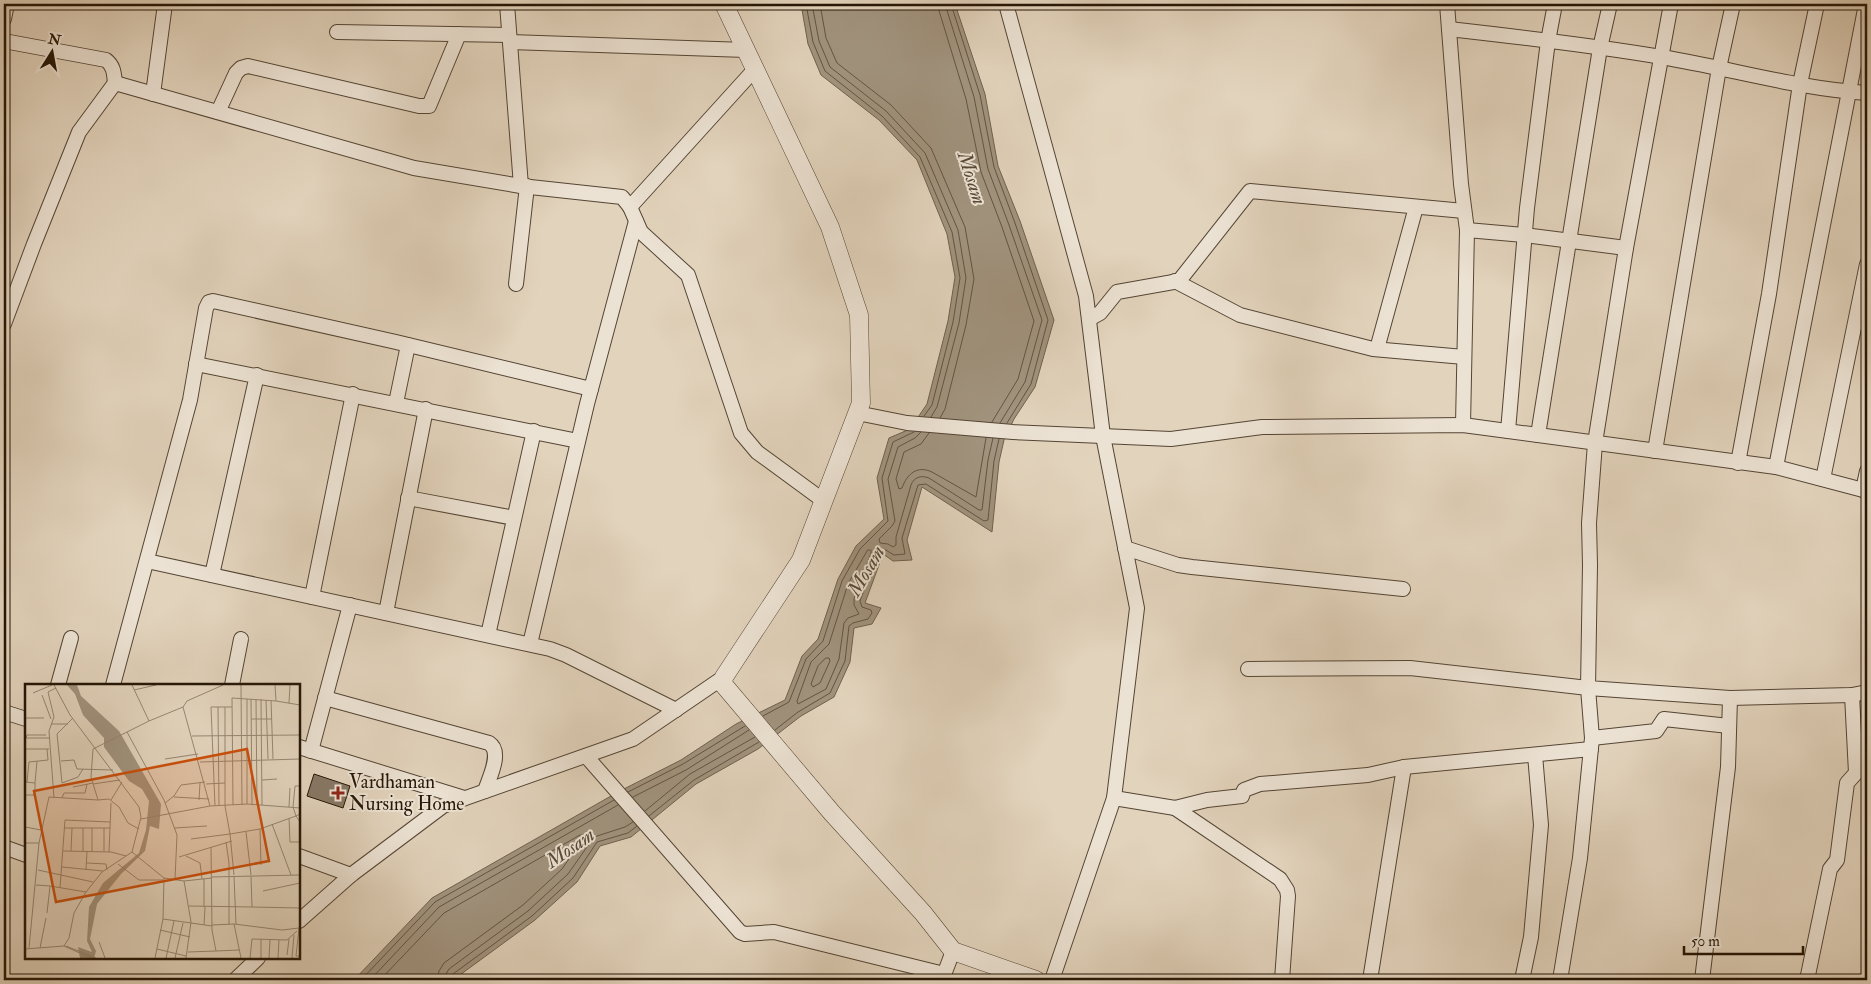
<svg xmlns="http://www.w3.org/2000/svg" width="1871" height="984" viewBox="0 0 1871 984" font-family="'IM FELL Double Pica',serif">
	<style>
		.water { fill: #a1937e; stroke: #6f614e }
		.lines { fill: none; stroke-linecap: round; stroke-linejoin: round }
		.shore { stroke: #625442; stroke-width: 1 }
		.building { fill: #877865; stroke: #241606 }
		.minor-casing { stroke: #544534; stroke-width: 16 }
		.tertiary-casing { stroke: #544534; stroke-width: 19 }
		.minor { stroke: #ece2d3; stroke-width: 14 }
		.tertiary { stroke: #ece2d3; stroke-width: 18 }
		.poi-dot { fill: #8f2418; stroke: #ece2d3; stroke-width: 2 }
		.labels { text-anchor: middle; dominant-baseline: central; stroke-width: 4; stroke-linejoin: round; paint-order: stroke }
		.poi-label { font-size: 19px; fill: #241606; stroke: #ece2d3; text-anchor: start }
		.water-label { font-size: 20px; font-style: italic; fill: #564836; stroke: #ece2d3 }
		.inset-road { fill: none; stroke: #968773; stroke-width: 1 }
		.view { fill: #cb4f0b; fill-opacity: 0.15; stroke: #cb4f0b; stroke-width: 2.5 }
		.inset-edge { fill: none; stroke: #241606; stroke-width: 2.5 }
	</style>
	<rect width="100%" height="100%" fill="#e2d3bc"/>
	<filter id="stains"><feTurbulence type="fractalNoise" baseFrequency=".004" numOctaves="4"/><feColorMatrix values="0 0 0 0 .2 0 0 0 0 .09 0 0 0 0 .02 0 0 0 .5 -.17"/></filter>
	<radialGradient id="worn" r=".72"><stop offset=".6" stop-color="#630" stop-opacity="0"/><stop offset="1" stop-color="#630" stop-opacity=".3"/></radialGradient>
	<path class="water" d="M801 4H955L985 94 998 166 1020 221 1054 320 1035 387 1014 419 1004 440 999 462 992 532 922 487 907 540 912 560 893 561 883 554 865 603 881 608 872 624 854 628 850 662 834 697 801 716 758 749 696 784 631 837 600 846 577 882 535 920 453 980H354L432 898 618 792 681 760 736 724 785 700 802 656 818 639 838 579 856 546 884 519 877 478 889 438 910 429 927 404 948 321 955 277 947 234 917 160 879 120 821 75 808 44Z"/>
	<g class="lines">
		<g class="shore">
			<path d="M806 4 813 42 825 71 882 116 920 157 952 232 960 278 953 322 932 405 924 416"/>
			<path d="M812 4 819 41 830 67 886 111 925 153 958 230 966 278 959 323 937 407 931 417"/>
			<path d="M820 4 826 38 837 63 891 105 931 148 965 227 974 279 966 325 945 409 940 418"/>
			<path d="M937 4 966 99 981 172 1002 227 1034 321 1018 379 992 422"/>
			<path d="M945 4 974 97 988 169 1009 225 1042 320 1025 382 1000 423"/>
			<path d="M951 4 980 95 994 167 1015 223 1048 320 1031 384 1007 423"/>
			<path d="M921 432 915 438 898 447 888 479 895 521 892 526 879 539 880 543 888 544 893 547 896 545V537L911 485C914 477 921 475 929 478L979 510H982L988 460 993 438"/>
			<path d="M929 433 921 444 904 452 896 479 899 489 902 488C907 474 917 465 932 472L976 497 986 438"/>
			<path d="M868 550H871V553L854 599V605L859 614 848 618 844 623 839 659 826 689 798 704 797 701 811 662 829 644 848 584Z"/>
			<path d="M826 658H829L830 661 820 683 813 687 811 684 818 666Z"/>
			<path d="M763 716 789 702 806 659 823 641 842 581 860 549 888 521 882 478 893 442 914 432"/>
			<path d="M775 730 798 712 830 693 845 661 849 626 853 623 868 619 872 613 871 610 862 607 860 601 878 552 884 549 894 555 905 554 902 538 918 485 926 484 984 521 988 520 994 461 999 439"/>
			<path d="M628 792 683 764 745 726"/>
			<path d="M633 797 686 770 749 730"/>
			<path d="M645 811 690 774 755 737"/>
			<path d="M649 816 694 780 759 742"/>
			<path d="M361 980 435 902 614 800"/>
			<path d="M370 980 439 907 618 805"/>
			<path d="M380 980 444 913 580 835H583V838L562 869 523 905 444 963 439 971 437 980"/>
			<path d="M445 980 446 974 449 969 528 911 568 874 594 837 625 827 633 822"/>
			<path d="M451 980 453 974 532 916 573 878 597 842 628 833 637 826"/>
		</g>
	</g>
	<path class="building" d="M314 774 350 786 343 808 307 796Z"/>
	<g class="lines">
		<defs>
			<g id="minor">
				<path d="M1006 4 1086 296 1103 436 1137 608 1114 798 1052 980"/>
				<path d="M1447 4 1461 184 1467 230 1463 425"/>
				<path d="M1671 4 1626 248 1595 443 1589 523 1590 565 1588 688 1730 698 1852 695 1867 692"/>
				<path d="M4 19 7 4"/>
				<path d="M1449 29C1520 37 1591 45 1661 57 1729 68 1798 89 1867 93"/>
				<path d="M337 32 509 35"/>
				<path d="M4 41 106 60C114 66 114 74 115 83"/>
				<path d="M510 42 746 50"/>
				<path d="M153 94 165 4"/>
				<path d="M218 112 236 73 241 68 248 66 419 106H429L459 34"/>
				<path d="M521 186 622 197 630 207 641 232 688 275 741 433 757 452 824 501"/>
				<path d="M630 207 755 69"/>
				<path d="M1467 230 1524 235 1626 248"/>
				<path d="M1175 281 1240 315 1373 349 1464 357"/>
				<path d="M516 284 527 186"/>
				<path d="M1089 319 1100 313 1117 292 1179 281 1250 191 1464 211"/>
				<path d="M4 324 34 244 79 132 115 83 414 168 521 186 507 4"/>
				<path d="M1377 349 1416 207"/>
				<path d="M196 364 578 441"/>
				<path d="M396 403 408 345"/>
				<path d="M857 413 907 423 1013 432 1171 439 1262 427 1463 425 1776 467 1867 491"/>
				<path d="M1508 431 1527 208 1548 41 1555 4"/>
				<path d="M1538 435 1600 48 1610 4"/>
				<path d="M1655 451 1719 68 1733 4"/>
				<path d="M1738 463 1769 294 1800 84 1817 4"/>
				<path d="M1776 467 1866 4"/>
				<path d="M1823 479 1867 264"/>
				<path d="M1863 490 1867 471"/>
				<path d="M408 498 514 518"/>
				<path d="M1125 548 1178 565 1192 567 1403 589"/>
				<path d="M147 561 550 649 566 655 676 710"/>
				<path d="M212 575 257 375"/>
				<path d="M312 597 353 394"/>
				<path d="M386 613 426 409"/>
				<path d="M488 635 534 431"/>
				<path d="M530 644 587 404 636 221"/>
				<path d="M1248 669 1410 668 1588 688 1592 738 1580 858 1560 980"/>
				<path d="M58 685 71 638"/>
				<path d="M113 685 190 400 206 308 209 302 213 301 396 342 591 389"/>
				<path d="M232 685 241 639"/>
				<path d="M325 698 489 743C503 752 489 778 485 791"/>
				<path d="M4 712 26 719"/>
				<path d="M1592 738 1656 731 1664 719 1729 726"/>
				<path d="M299 747 464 798"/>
				<path d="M311 751 350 605"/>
				<path d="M586 756 740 932 745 934 774 932 944 974"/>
				<path d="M1114 798 1175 808 1207 800 1242 796 1244 790 1260 784 1368 775 1404 767 1591 749"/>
				<path d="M1175 808 1280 879 1287 890 1288 896 1282 980"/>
				<path d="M4 847 26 855"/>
				<path d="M299 856 351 875"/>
				<path d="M299 921 351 875 443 806 633 739 724 677"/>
				<path d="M235 980 258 958"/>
				<path d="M942 980 953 951"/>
				<path d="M1370 980 1404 767"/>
				<path d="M1522 980 1531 937 1541 825 1535 755"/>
				<path d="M1702 980 1728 767 1730 698"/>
				<path d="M1807 980 1830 869 1837 860 1847 783 1856 773 1852 695"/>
			</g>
			<path id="tertiary" d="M724 4 830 227 859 315 861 403 801 560 724 677 723 684 832 813 923 913 953 951 1036 980"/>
		</defs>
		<use href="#minor" class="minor-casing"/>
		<use href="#tertiary" class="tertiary-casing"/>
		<use href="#minor" class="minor"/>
		<use href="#tertiary" class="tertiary"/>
	</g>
	<path class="poi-dot" d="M335.5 785.5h5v5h5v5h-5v5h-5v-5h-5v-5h5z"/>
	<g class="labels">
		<g class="poi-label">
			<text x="349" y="782">Vardhaman<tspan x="349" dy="22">Nursing Home</tspan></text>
		</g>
		<g class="water-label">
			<text transform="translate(972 178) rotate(72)">Mosam</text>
			<text transform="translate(866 571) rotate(-60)">Mosam</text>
			<text transform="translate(570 848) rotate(-35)">Mosam</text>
		</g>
	</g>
	<g transform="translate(25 684)">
		<rect width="275" height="275" fill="#e2d3bc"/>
		<path d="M42 1H52L56 12 94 47 136 120 134 145 125 142 120 167 96 190 72 220 65 255 71 267 69 274H55L53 263 67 268 62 257 64 223 78 199 114 169 121 146 124 117 117 105 104 97 79 63V54L58 31 50 10Z" fill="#a1937e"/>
		<path class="inset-road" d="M29 1 45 31 114 123 116 133 107 168 139 194 159 197 166 238 161 274M216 1 217 121M109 6 131 1M8 9 27 1M17 11 26 35M226 15 227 121M231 15 232 121M236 15 237 121M241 16 243 75M246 16 248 75M251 17 275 21M264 19 265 1M158 23 162 17 198 1M193 23 194 122M200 23V122L205 150 235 145 271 132 275 138M0 34H19M48 34 32 50 37 99 53 93 58 85M226 35H247M124 37 158 23 185 122M26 40H43M102 48 139 116 152 151 150 195M167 52 275 51M0 54H25M1 54 2 51H21M0 65H24M140 75 173 70M36 77 49 76 52 85 88 86M175 78 275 75M237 96 252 95M0 98 10 99V111H0M2 98 4 78 23 76 22 65M10 99 12 77M68 100 95 96M181 100 200 99M275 102H270L268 123 271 132 275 130M48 103 68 99M149 113 184 115M29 114 24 47 29 33 23 8 31 4M37 114 39 109H60L62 100M73 116 84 115 94 123 103 139 114 145M86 116 97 98M174 116 175 99M140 119 149 112 156 101 180 98M222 120V15M208 121 207 14 251 17 250 1M190 122 186 23H207M264 123 265 104M264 134 265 158H275M116 135 185 122 222 120 275 124M247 140 266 191M0 143 16 146M40 144H85M149 144 182 142M235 145 236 181M221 148 226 191M166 155 205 150 209 191M201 158 204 179V240M0 159H14L24 113 73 116 66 93 68 65 124 37 107 1M38 167 86 168 101 172M46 167 47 144M58 167V144M67 167V144M79 167V144M84 168 86 119M161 172 175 179 177 195M154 173 207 157M62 179 81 180 82 186M93 180 114 196H138M37 183 78 187M61 185 62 168M13 186 68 198M209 192 211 240M187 193 275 191M139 194 138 235 187 242M179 195V223M159 197 187 194M11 201 25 202 22 229M25 202 61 208M35 204 40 136 85 138M238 207 275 199M164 222 227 223 226 192M227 223 275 224M209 240 257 246 274 244 271 272H275M179 241 180 223M187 241 209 240 216 274M135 246 165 253M74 258 80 274M39 262 44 254 49 229 61 208 77 188 107 168M41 262 71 274M4 264 14 159M15 264 21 234M0 265 39 262 66 274M132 265 161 272M191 267 214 266M163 268 191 267 187 246 186 163M262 271 264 255M130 274 138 235M141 274 149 237M150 274 158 239M225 274 227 255 262 256 272 247M236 274V255M244 274 245 256M253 274 254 256M267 274 269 251"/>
		<path class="view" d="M222 65 244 177 31 218 9 107Z"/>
		<rect width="275" height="275" class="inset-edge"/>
	</g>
	<rect width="1871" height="984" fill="none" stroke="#e2d3bc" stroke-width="20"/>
	<rect x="5" y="5" width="1861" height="974" fill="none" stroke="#241606" stroke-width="2.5"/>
	<rect x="10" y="10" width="1851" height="964" fill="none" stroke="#241606"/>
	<g transform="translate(52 52) rotate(11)" stroke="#ece2d3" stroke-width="4" paint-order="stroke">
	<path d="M0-4L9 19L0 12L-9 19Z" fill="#241606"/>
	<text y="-8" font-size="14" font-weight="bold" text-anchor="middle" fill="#241606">N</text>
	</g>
	<path d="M1684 946v8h119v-8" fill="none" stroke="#241606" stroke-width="2.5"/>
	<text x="1691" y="946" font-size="15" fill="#241606" stroke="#ece2d3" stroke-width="4" paint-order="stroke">50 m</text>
	<rect width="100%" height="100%" filter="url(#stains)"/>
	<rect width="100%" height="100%" fill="url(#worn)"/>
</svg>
